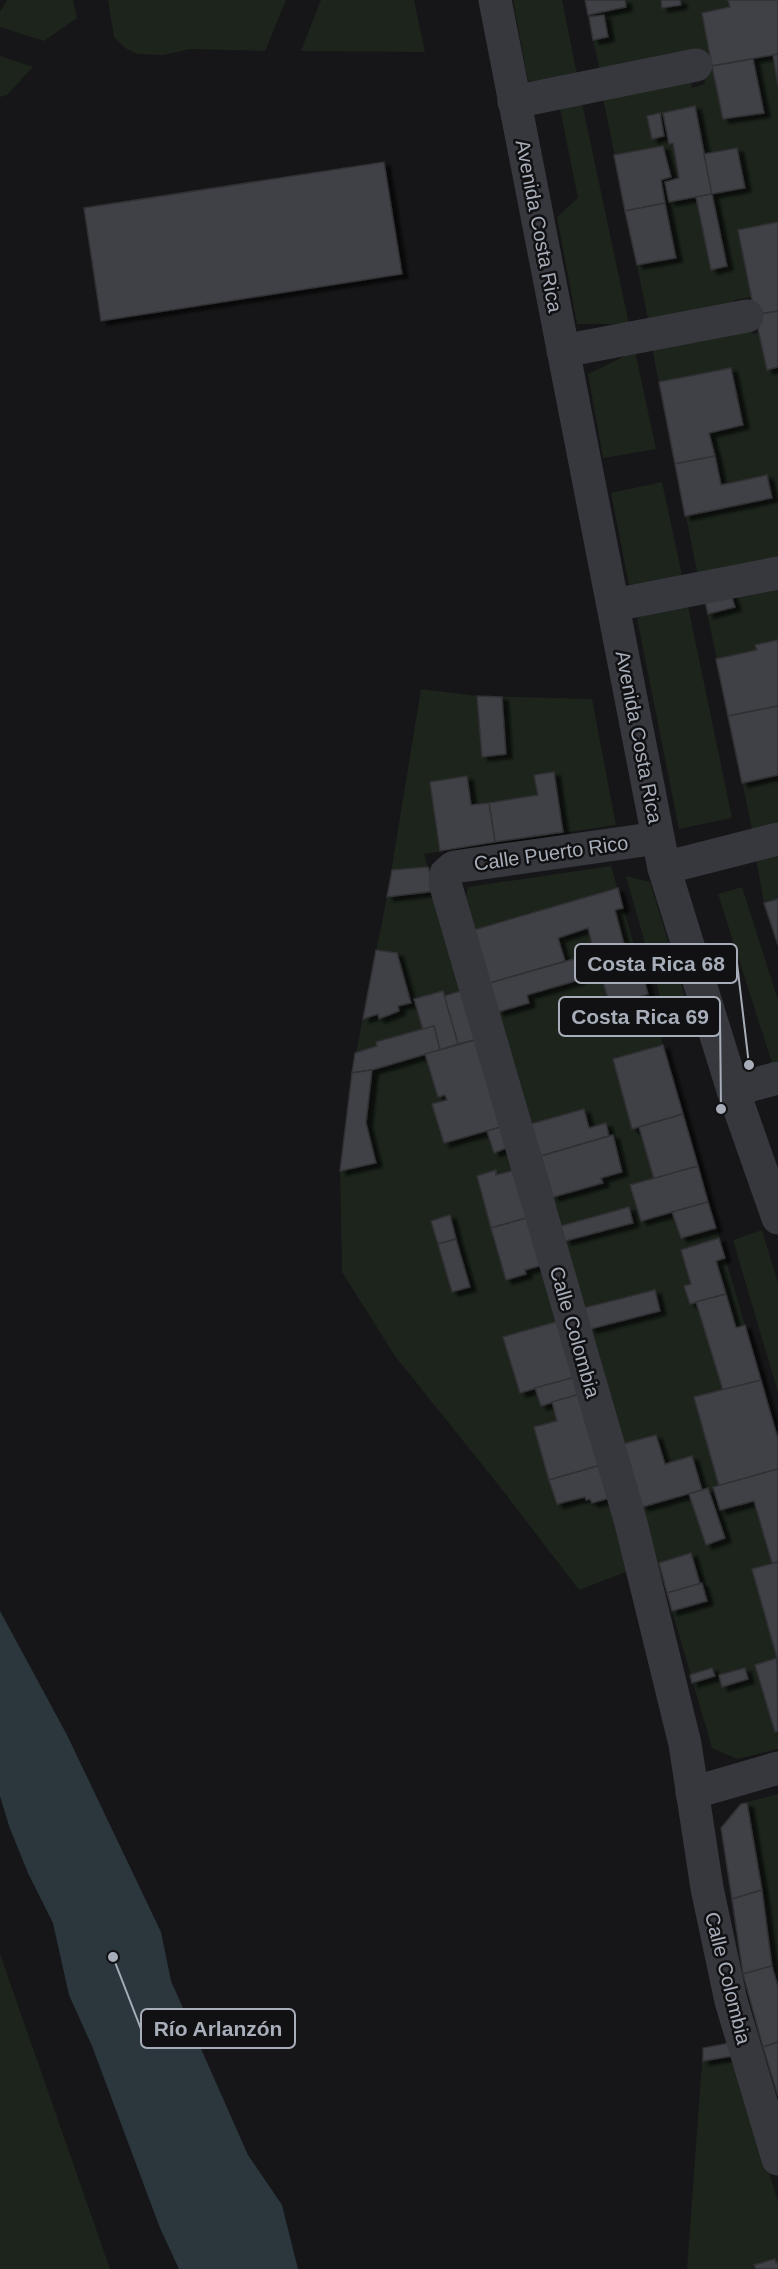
<svg xmlns="http://www.w3.org/2000/svg" width="778" height="2269" viewBox="0 0 778 2269" font-family="Helvetica,sans-serif">
	<style>
		.green { fill: #1c241c }
		.water { fill: #2b373d }
		.building { fill: #404146; stroke: #303035; stroke-width: 1.5; filter: url(#shadow) }
		.lines { fill: none; stroke-linecap: round; stroke-linejoin: round }
		.street { stroke: #37383e; stroke-width: 33 }
		.labels { text-anchor: middle; dominant-baseline: central; stroke-width: 5; stroke-linejoin: round; paint-order: stroke }
		.street-label { font-size: 20px; fill: #a7aeb9; stroke: #111113 }
		.leader { fill: none; stroke: #a7aeb9; stroke-width: 2 }
		.callout-dot { fill: #a7aeb9; stroke: #111113; stroke-width: 2 }
		.callout { fill: #111113; stroke: #a7aeb9; stroke-width: 2 }
		.callout-label { font-size: 21px; text-anchor: middle; font-weight: bold; fill: #a7aeb9 }
	</style>
	<defs>
		<filter id="shadow"><feDropShadow dx="6" dy="4" stdDeviation="1.5" flood-color="#0009"/></filter>
	</defs>
	<rect width="100%" height="100%" fill="#161618"/>
	<g class="green">
		<path d="M7 0H73L77 18 44 41 0 27V12Z"/>
		<path d="M108 0H286L265 51 191 49 163 55 137 54 125 48 114 37Z"/>
		<path d="M321 0H414L425 52 301 51Z"/>
		<path d="M513 0H562L578 80 528 81Z"/>
		<path d="M585 0H778V565L699 581 651 343 750 325 753 334 759 333 751 297 734 300 735 310 650 329 602 93 689 76 692 88 705 84 700 58 601 77Z"/>
		<path d="M0 56 33 67 7 95 0 97Z"/>
		<path d="M581 98 629 324H577L557 217 578 198 560 109Z"/>
		<path d="M635 351 656 449 603 458 588 374Z"/>
		<path d="M662 482 683 580 629 585 611 493Z"/>
		<path d="M778 579V828L753 834 703 593Z"/>
		<path d="M687 601 732 818 679 829 637 618Z"/>
		<path d="M421 689 477 696 592 699 616 825 424 854 631 1570 579 1590 504 1492 395 1356 342 1272 340 1171 352 1073 387 897Z"/>
		<path d="M778 848V945L764 903 755 854Z"/>
		<path d="M611 866 778 1439V1749L737 1759 712 1748 465 900 468 887Z"/>
		<path d="M626 876 650 882 688 1006 666 1017Z"/>
		<path d="M742 887 778 1000V1061L772 1063 718 894Z"/>
		<path d="M762 1230 778 1283V1393L733 1240Z"/>
		<path d="M778 1794V2096L743 1974 721 1828 741 1804Z"/>
		<path d="M0 1954 110 2269H0Z"/>
		<path d="M729 2043 778 2202V2269H687L703 2048Z"/>
	</g>
	<path class="water" d="M0 1611 67 1735 161 1932 171 1981 248 2155 282 2205 298 2269H179L160 2228 92 2046 69 1995 53 1923 28 1873 9 1826 0 1796Z"/>
	<g class="building">
		<path d="M585 0H625L626 7 588 15Z"/>
		<path d="M661 0H680L681 5 662 8Z"/>
		<path d="M728 0H778V54L712 66 702 13 730 7Z"/>
		<path d="M604 15 608 37 593 40 589 17Z"/>
		<path d="M778 54V86L773 55Z"/>
		<path d="M753 59 764 113 723 119 712 66Z"/>
		<path d="M695 106 712 194 669 202 665 182 679 178 673 143 669 144 663 113Z"/>
		<path d="M660 113 664 136 652 139 647 116Z"/>
		<path d="M663 146 671 177 661 180 665 203 625 211 614 155Z"/>
		<path d="M737 148 745 188 712 194 704 154Z"/>
		<path d="M384 162 402 274 101 321 84 208Z"/>
		<path d="M712 194 727 266 711 270 696 197Z"/>
		<path d="M665 203 676 258 637 265 625 211Z"/>
		<path d="M778 222V311L755 315 738 230Z"/>
		<path d="M778 311V367L767 370 755 315Z"/>
		<path d="M731 368 743 425 709 433 715 456 675 464 659 382Z"/>
		<path d="M715 456 721 485 767 475 772 498 685 516 675 464Z"/>
		<path d="M729 589 735 607 708 614 703 593Z"/>
		<path d="M778 640V706L728 716 716 659 757 650 755 645Z"/>
		<path d="M477 696 502 697 506 754 482 757Z"/>
		<path d="M778 706V775L742 783 728 716Z"/>
		<path d="M554 772 563 832 495 842 489 803 538 795 534 775Z"/>
		<path d="M467 776 471 805 489 803 495 842 440 851 430 782Z"/>
		<path d="M428 867 436 891 387 897 392 870Z"/>
		<path d="M618 888 623 908 615 910 624 944 594 952 588 928 558 938 565 961 490 983 474 930Z"/>
		<path d="M778 899V945L764 903Z"/>
		<path d="M624 944 633 978 643 975 648 994 610 1005 594 952Z"/>
		<path d="M376 950 397 953 411 1003 398 1006 399 1011 379 1019 378 1014 363 1019Z"/>
		<path d="M574 959 579 980 527 995 529 1003 498 1012 490 983Z"/>
		<path d="M465 990 479 1039 458 1044 444 996Z"/>
		<path d="M443 991 458 1044 440 1050 434 1026 423 1030 414 999Z"/>
		<path d="M434 1026 440 1050 372 1070 352 1073 355 1053 377 1046 376 1042Z"/>
		<path d="M479 1039 504 1126 444 1143 432 1104 447 1100 445 1095 438 1097 425 1054Z"/>
		<path d="M663 1045 683 1114 632 1129 613 1059Z"/>
		<path d="M372 1070 366 1123 376 1163 340 1171 352 1073Z"/>
		<path d="M584 1109 589 1128 606 1123 609 1136 541 1156 531 1124Z"/>
		<path d="M683 1114 698 1166 654 1179 639 1127Z"/>
		<path d="M504 1126 509 1147 494 1153 487 1131Z"/>
		<path d="M613 1135 622 1172 601 1178 603 1183 553 1197 541 1156Z"/>
		<path d="M698 1166 708 1202 641 1221 630 1185Z"/>
		<path d="M496 1170V1175L516 1170 530 1217 491 1228 477 1176Z"/>
		<path d="M708 1202 716 1228 681 1238 672 1212Z"/>
		<path d="M629 1207 633 1223 565 1241 561 1226Z"/>
		<path d="M450 1215 456 1239 438 1244 431 1221Z"/>
		<path d="M530 1217 543 1265 525 1270 526 1274 506 1280 491 1228Z"/>
		<path d="M719 1238 725 1258 716 1261 726 1294 690 1304 684 1286 691 1284 681 1250Z"/>
		<path d="M456 1239 470 1287 452 1292 438 1244Z"/>
		<path d="M655 1290 660 1311 590 1329 584 1308Z"/>
		<path d="M726 1294 736 1328 745 1325 761 1380 723 1390 696 1302Z"/>
		<path d="M559 1321 575 1377 520 1393 503 1337Z"/>
		<path d="M575 1377 580 1394 541 1406 535 1388Z"/>
		<path d="M761 1380 778 1439V1469L719 1486 694 1397Z"/>
		<path d="M580 1394 601 1465 549 1480 534 1427 557 1421 552 1402Z"/>
		<path d="M656 1435 665 1464 692 1456 702 1490 642 1507 623 1444Z"/>
		<path d="M601 1465 610 1498 592 1503 590 1499 586 1500 585 1497 557 1504 549 1480Z"/>
		<path d="M778 1469V1562L772 1563 754 1501 720 1510 713 1487Z"/>
		<path d="M708 1488 725 1538 706 1545 689 1494Z"/>
		<path d="M691 1553 700 1584 667 1593 659 1563Z"/>
		<path d="M778 1562V1658H777L752 1569Z"/>
		<path d="M702 1583 707 1601 672 1611 667 1593Z"/>
		<path d="M777 1658 778 1731 775 1732 755 1665Z"/>
		<path d="M712 1668 715 1676 692 1683 690 1675Z"/>
		<path d="M745 1668 748 1679 722 1687 719 1675Z"/>
		<path d="M747 1803 762 1890 732 1899 721 1828 741 1804Z"/>
		<path d="M762 1890 772 1966 743 1974 732 1899Z"/>
		<path d="M772 1966 778 1987V2042L763 2047 743 1974Z"/>
		<path d="M778 2042V2096L763 2047Z"/>
		<path d="M729 2043 733 2056 703 2061V2048Z"/>
		<path d="M775 2259 776 2263 778 2262V2269H756L754 2265Z"/>
	</g>
	<g class="lines">
		<g class="street">
			<path d="M495 0 664 868 733 1090 778 1218"/>
			<path d="M514 102 696 65"/>
			<path d="M563 351 747 316"/>
			<path d="M614 605 778 573"/>
			<path d="M658 838 454 867 446 874 445 883 631 1523 685 1744 707 1888 731 2001 778 2159"/>
			<path d="M664 868 778 839"/>
			<path d="M733 1090 778 1078"/>
			<path d="M692 1793 778 1768"/>
		</g>
	</g>
	<g class="labels">
		<g class="street-label">
			<text transform="translate(539 226) rotate(79)">Avenida Costa Rica</text>
			<text transform="translate(639 737) rotate(79)">Avenida Costa Rica</text>
			<text transform="translate(551 853) rotate(-8)">Calle Puerto Rico</text>
			<text transform="translate(575 1332) rotate(74)">Calle Colombia</text>
			<text transform="translate(728 1978) rotate(76)">Calle Colombia</text>
		</g>
	</g>
	<path class="leader" d="M749 1065L737 963M721 1109L720 1017M113 1957L141 2029"/>
	<g class="callout-dot">
		<circle cx="749" cy="1065" r="6"/>
		<circle cx="721" cy="1109" r="6"/>
		<circle cx="113" cy="1957" r="6"/>
	</g>
	<g class="callout">
		<rect x="575" y="944" width="162" height="39" rx="6"/>
		<rect x="559" y="997" width="161" height="39" rx="6"/>
		<rect x="141" y="2009" width="154" height="39" rx="6"/>
	</g>
	<g class="callout-label">
		<text x="656" y="971">Costa Rica 68</text>
		<text x="640" y="1024">Costa Rica 69</text>
		<text x="218" y="2036">Río Arlanzón</text>
	</g>
</svg>
